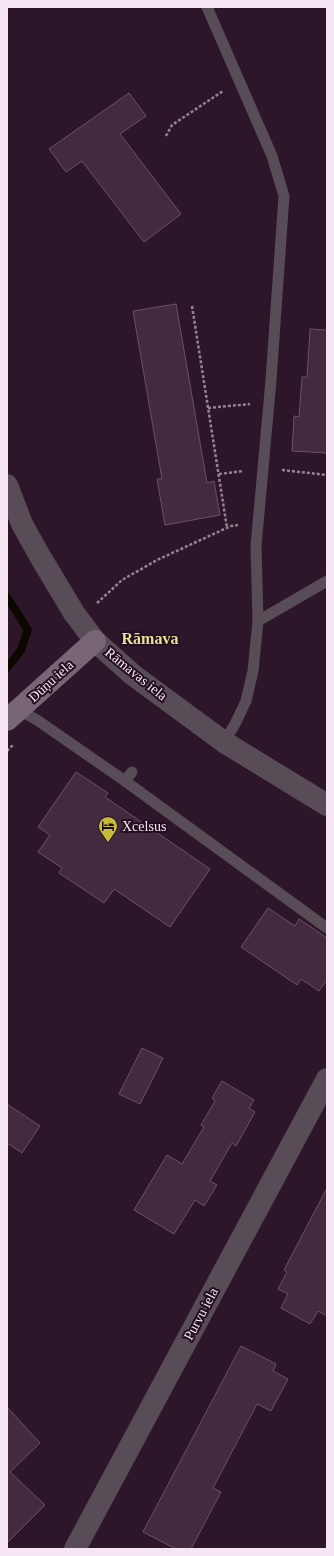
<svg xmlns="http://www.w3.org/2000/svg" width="334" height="1556" viewBox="0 0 334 1556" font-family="'Times New Roman',serif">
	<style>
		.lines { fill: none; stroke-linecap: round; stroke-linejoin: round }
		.stream { stroke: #0c0800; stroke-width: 8 }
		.building { fill: #432a3f; stroke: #6c5067 }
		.path { stroke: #968393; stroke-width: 2.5; stroke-dasharray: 3 2; stroke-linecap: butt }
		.lane { stroke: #584c56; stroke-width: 11 }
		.street { stroke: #584c56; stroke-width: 22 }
		.secondary { stroke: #786575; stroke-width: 22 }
		.labels { text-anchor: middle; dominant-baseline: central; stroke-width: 4; stroke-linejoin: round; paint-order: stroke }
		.street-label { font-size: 14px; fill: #f6e6f3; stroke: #230d20 }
		.poi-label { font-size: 14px; fill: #f6e6f3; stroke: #230d20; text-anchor: start }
		.quarter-label { font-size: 16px; font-weight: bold; fill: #e8df90; stroke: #230d20 }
	</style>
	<rect width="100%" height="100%" fill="#2d162a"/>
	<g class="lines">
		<path class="stream" d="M7 597 28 630 21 650 7 668"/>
	</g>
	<g class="building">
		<path d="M129 93 146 116 120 134 181 214 144 242 82 161 66 172 49 149Z"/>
		<path d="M176 304 207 483 214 481 220 515 165 525 157 479H162L133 311Z"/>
		<path d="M310 329 327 330V453L292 451 294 416 299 417 302 377H307Z"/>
		<path d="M76 772 108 793 105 797 210 869 170 927 114 889 104 903 59 873 62 868 38 852 50 835 38 827Z"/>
		<path d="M268 908 295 926 299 919 327 938V980L319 991 301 979 297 985 241 947Z"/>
		<path d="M142 1048 163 1058 140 1104 119 1094Z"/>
		<path d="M222 1081 254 1100 249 1108 255 1112 236 1146 232 1143 210 1181 217 1185 204 1206 195 1200 174 1234 134 1210 167 1155 182 1164 204 1127 201 1125 215 1101 212 1098Z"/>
		<path d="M7 1104 40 1126 22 1153 7 1143Z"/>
		<path d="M327 1188V1316L318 1311 310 1324 281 1308 288 1294 278 1289 287 1272 284 1270Z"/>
		<path d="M241 1346 276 1364 273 1371 288 1379 271 1411 257 1404 213 1488 221 1492 191 1549H176L143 1532Z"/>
		<path d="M7 1407 40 1443 10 1472 45 1505 7 1543Z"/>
	</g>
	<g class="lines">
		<g class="path">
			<path d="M166 136 172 125 223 91"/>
			<path d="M192 306 227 528"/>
			<path d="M208 408 250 404"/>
			<path d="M282 470 327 475"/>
			<path d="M219 474 243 471"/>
			<path d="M97 603 122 580 157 560 231 526 238 525"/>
			<path d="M7 751 14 744"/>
		</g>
		<g class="lane">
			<path d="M207 7 272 156 284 196 271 380 256 546 258 621 253 671 246 701 235 724 224 742"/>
			<path d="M258 621 327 581"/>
			<path d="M19 710 37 720 125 781 327 928"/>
			<path d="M125 781 132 772"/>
		</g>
		<g class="street">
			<path d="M7 485 22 524 41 558 74 613 95 641 133 675 224 742 327 805"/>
			<path d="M75 1549 327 1079"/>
		</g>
		<path class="secondary" d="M7 720 95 641"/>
	</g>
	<defs>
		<symbol id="hotel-pin" viewBox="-11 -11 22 30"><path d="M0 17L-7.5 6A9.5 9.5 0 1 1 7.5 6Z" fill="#c9ba3a" stroke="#230d20"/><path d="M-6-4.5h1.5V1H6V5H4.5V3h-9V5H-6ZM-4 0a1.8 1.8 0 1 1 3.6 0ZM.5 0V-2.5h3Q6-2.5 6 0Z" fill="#111"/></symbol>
	</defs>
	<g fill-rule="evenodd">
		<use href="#hotel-pin" x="97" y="815" width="22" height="30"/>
	</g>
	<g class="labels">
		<g class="street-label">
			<text transform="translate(136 674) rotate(39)">Rāmavas iela</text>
			<text transform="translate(51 681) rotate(-42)">Dūņu iela</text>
			<text transform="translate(201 1314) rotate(-62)">Purvu iela</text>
		</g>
		<g class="poi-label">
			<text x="122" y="826">Xcelsus</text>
		</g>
		<g class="quarter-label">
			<text x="150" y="638">Rāmava</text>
		</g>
	</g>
	<rect width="334" height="1556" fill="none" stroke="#f6e6f3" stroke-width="16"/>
</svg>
